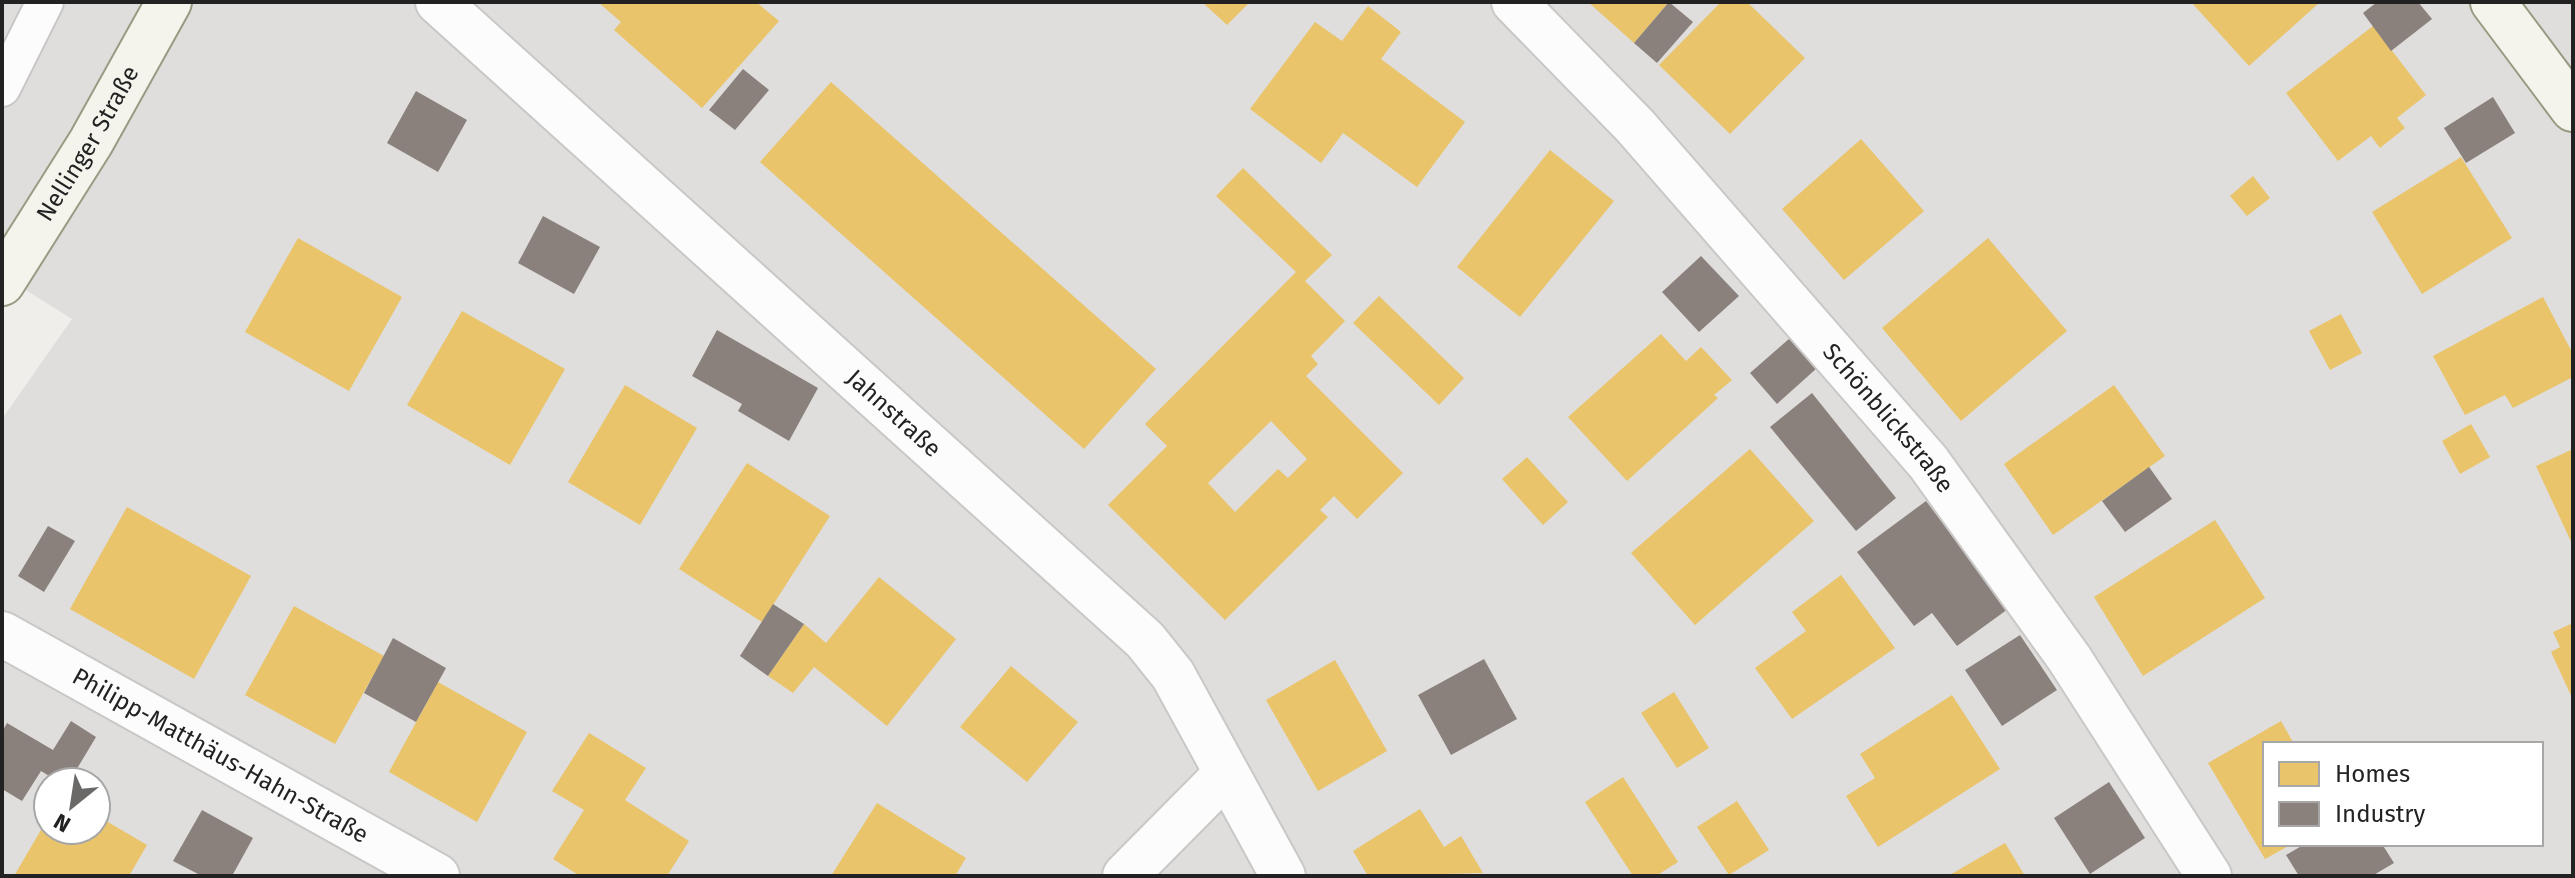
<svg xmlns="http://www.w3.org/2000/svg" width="2575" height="878" viewBox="0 0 2575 878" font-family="'Fira Sans',sans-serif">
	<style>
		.residential { fill: #dfdedc; fill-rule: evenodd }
		.homes { fill: #e9c46a; fill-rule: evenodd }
		.industry { fill: #8a817c }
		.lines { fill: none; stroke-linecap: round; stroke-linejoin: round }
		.service-casing { stroke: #c9c8c7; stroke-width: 40 }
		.minor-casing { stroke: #c9c8c7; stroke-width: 48 }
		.secondary-casing { stroke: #999a82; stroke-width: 48 }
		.service { stroke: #fdfcfc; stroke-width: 36 }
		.minor { stroke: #fdfcfc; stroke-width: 44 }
		.secondary { stroke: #f4f4ed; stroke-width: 44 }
		.labels { text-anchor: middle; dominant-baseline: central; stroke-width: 8; stroke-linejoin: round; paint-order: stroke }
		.street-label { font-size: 24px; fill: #222; stroke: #fff }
	</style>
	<rect width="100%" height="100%" fill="#f0eeeb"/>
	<path class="residential" d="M2 2H2573V876H2V419L72 319 2 275ZM2265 744H2541V844H2265ZM48 782H96V830H48Z"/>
	<g class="homes">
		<path d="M598 2H756L779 21 702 108 614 30 621 22Z"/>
		<path d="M1202 2H1250L1227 25Z"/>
		<path d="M1588 2H1669L1634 43Z"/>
		<path d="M1721 2H1747L1805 58 1730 134 1659 65Z"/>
		<path d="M2191 2H2320L2249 66Z"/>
		<path d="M1368 6 1401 32 1381 59 1465 122 1417 187 1343 133 1321 163 1250 109 1315 22 1342 41Z"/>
		<path d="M2373 26 2426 95 2397 118 2405 128 2380 148 2371 136 2338 161 2286 93Z"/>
		<path d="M831 82 1156 369 1084 449 760 162Z"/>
		<path d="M1861 139 1924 211 1844 280 1782 209Z"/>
		<path d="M1550 150 1614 201 1520 317 1457 267Z"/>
		<path d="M2461 157 2512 238 2422 294 2372 212Z"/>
		<path d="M1243 168 1332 255 1305 281 1345 321 1311 356 1318 364 1306 376 1403 473 1357 519 1334 496 1320 510 1328 517 1225 620 1108 505 1167 446 1145 424 1296 272 1216 196ZM1271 421 1307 459 1288 478 1278 469 1235 512 1208 483Z"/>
		<path d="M2253 176 2270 198 2247 216 2230 196Z"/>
		<path d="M298 238 402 297 349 391 245 332Z"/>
		<path d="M1988 238 2067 331 1961 421 1882 328Z"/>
		<path d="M1379 296 1464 378 1439 405 1353 323Z"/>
		<path d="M2543 297 2573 354V377L2513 408 2505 395 2465 415 2433 356Z"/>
		<path d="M462 311 565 369 510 465 407 405Z"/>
		<path d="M2341 314 2362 353 2330 370 2309 331Z"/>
		<path d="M1661 334 1686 361 1701 347 1732 380 1714 395 1718 398 1627 481 1568 417Z"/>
		<path d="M625 385 697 428 640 525 568 482Z"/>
		<path d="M2114 385 2165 456 2053 535 2004 464Z"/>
		<path d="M2471 424 2490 457 2460 474 2442 441Z"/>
		<path d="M1750 449 1814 521 1695 625 1631 553Z"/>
		<path d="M2573 449V546L2536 466Z"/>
		<path d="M1527 457 1568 502 1543 525 1502 479Z"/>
		<path d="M747 463 830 516 762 622 679 569Z"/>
		<path d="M127 507 251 576 194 679 70 609Z"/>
		<path d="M2215 520 2265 598 2143 676 2094 597Z"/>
		<path d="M1841 575 1895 648 1792 719 1755 668 1806 631 1792 612Z"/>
		<path d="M879 577 956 639 887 726 814 667 793 693 768 676 804 624 826 643Z"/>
		<path d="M294 606 384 656 335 744 245 695Z"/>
		<path d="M2573 623V700L2551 652 2560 647 2553 632Z"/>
		<path d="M1335 660 1387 751 1318 791 1266 700Z"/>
		<path d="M1011 666 1078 722 1027 782 960 727Z"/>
		<path d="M438 682 527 732 477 822 389 772Z"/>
		<path d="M1674 692 1709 748 1677 768 1641 713Z"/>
		<path d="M1952 695 2000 769 1878 847 1846 796 1875 778 1860 754Z"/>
		<path d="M2281 721 2294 744H2265V844H2292L2265 859 2208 763Z"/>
		<path d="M589 733 646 768 625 800 689 841 667 876H580L553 859 584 810 552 791Z"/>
		<path d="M1623 777 1678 862 1656 876H1633L1585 802Z"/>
		<path d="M1737 801 1769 850 1729 875 1697 827Z"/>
		<path d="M877 803 966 858 955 876H831Z"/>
		<path d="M1420 809 1444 847 1461 836 1483 873 1368 876 1353 851Z"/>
		<path d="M96 815 147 845 129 876H14L48 818V830H96Z"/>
		<path d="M2005 843 2025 876H1948Z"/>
	</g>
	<g class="industry">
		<path d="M1669 2 1693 22 1657 63 1634 43Z"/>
		<path d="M2377 2H2418L2432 19 2391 51 2363 13Z"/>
		<path d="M743 69 769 90 735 130 709 110Z"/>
		<path d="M416 91 467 120 438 172 387 143Z"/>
		<path d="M2493 97 2515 133 2466 163 2444 128Z"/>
		<path d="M543 216 600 247 574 294 518 263Z"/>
		<path d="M1701 256 1739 296 1699 332 1662 292Z"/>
		<path d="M717 330 818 388 789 441 738 411 742 404 692 376Z"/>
		<path d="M1790 338 1817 368 1777 404 1750 373Z"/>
		<path d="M1812 393 1896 498 1856 531 1770 427Z"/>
		<path d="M2149 467 2172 499 2125 532 2102 501Z"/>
		<path d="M1926 501 2008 609 1957 646 1932 613 1914 626 1857 552Z"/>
		<path d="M48 526 75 541 44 592 18 576Z"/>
		<path d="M773 604 804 624 768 676 740 656Z"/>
		<path d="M2020 635 2057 690 2002 726 1965 670Z"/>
		<path d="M393 638 446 668 416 722 364 693Z"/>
		<path d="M1484 659 1517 719 1451 755 1418 695Z"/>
		<path d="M71 721 96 737 69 782H59L41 771 22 801 2 789V732L7 723 53 750Z"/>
		<path d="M2109 782 2145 838 2090 874 2054 818Z"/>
		<path d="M202 810 253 838 232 876H202L173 861Z"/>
		<path d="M2305 844H2382L2394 863 2372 876H2299L2286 855Z"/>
	</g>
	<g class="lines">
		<defs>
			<path id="service" d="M2 88 45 2"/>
			<g id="minor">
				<path id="s1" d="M438 2 1145 640 1173 675 1283 876"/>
				<path id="s2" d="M1514 2 1635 126 1928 462 2069 658 2209 876"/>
				<path id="s3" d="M2 634 437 876"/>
				<path d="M1125 876 1226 774"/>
			</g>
			<g id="secondary">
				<path d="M2493 2 2573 109"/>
				<path id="s4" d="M2 283 91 142 169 2"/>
			</g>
		</defs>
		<use href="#service" class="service-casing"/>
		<use href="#minor" class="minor-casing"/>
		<use href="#secondary" class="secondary-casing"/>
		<use href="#service" class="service"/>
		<use href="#minor" class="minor"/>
		<use href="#secondary" class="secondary"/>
	</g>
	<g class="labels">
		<g class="street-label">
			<text stroke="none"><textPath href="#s4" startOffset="164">Nellinger Straße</textPath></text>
			<text stroke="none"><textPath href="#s1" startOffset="614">Jahnstraße</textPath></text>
			<text stroke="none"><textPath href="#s2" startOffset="560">Schönblickstraße</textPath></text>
			<text stroke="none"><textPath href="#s3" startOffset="250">Philipp-Matthäus-Hahn-Straße</textPath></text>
		</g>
	</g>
	<rect width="2575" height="878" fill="none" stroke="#222222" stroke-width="8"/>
	<rect x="2263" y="742" width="280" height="104" fill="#ffffff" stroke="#a7a7a7" stroke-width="2"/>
	<rect x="2279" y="762" width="40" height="24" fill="#e9c46a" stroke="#a7a7a7" stroke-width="2"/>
	<text x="2335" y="782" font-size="24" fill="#222222">Homes</text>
	<rect x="2279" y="802" width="40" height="24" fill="#8a817c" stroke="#a7a7a7" stroke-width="2"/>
	<text x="2335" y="822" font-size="24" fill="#222222">Industry</text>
	<g transform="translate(72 806) rotate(210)"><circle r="38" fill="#ffffff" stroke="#a7a7a7" stroke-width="2"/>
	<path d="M0-6L14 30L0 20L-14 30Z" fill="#6a6968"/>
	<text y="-12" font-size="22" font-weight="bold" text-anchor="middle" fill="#222222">N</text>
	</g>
</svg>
